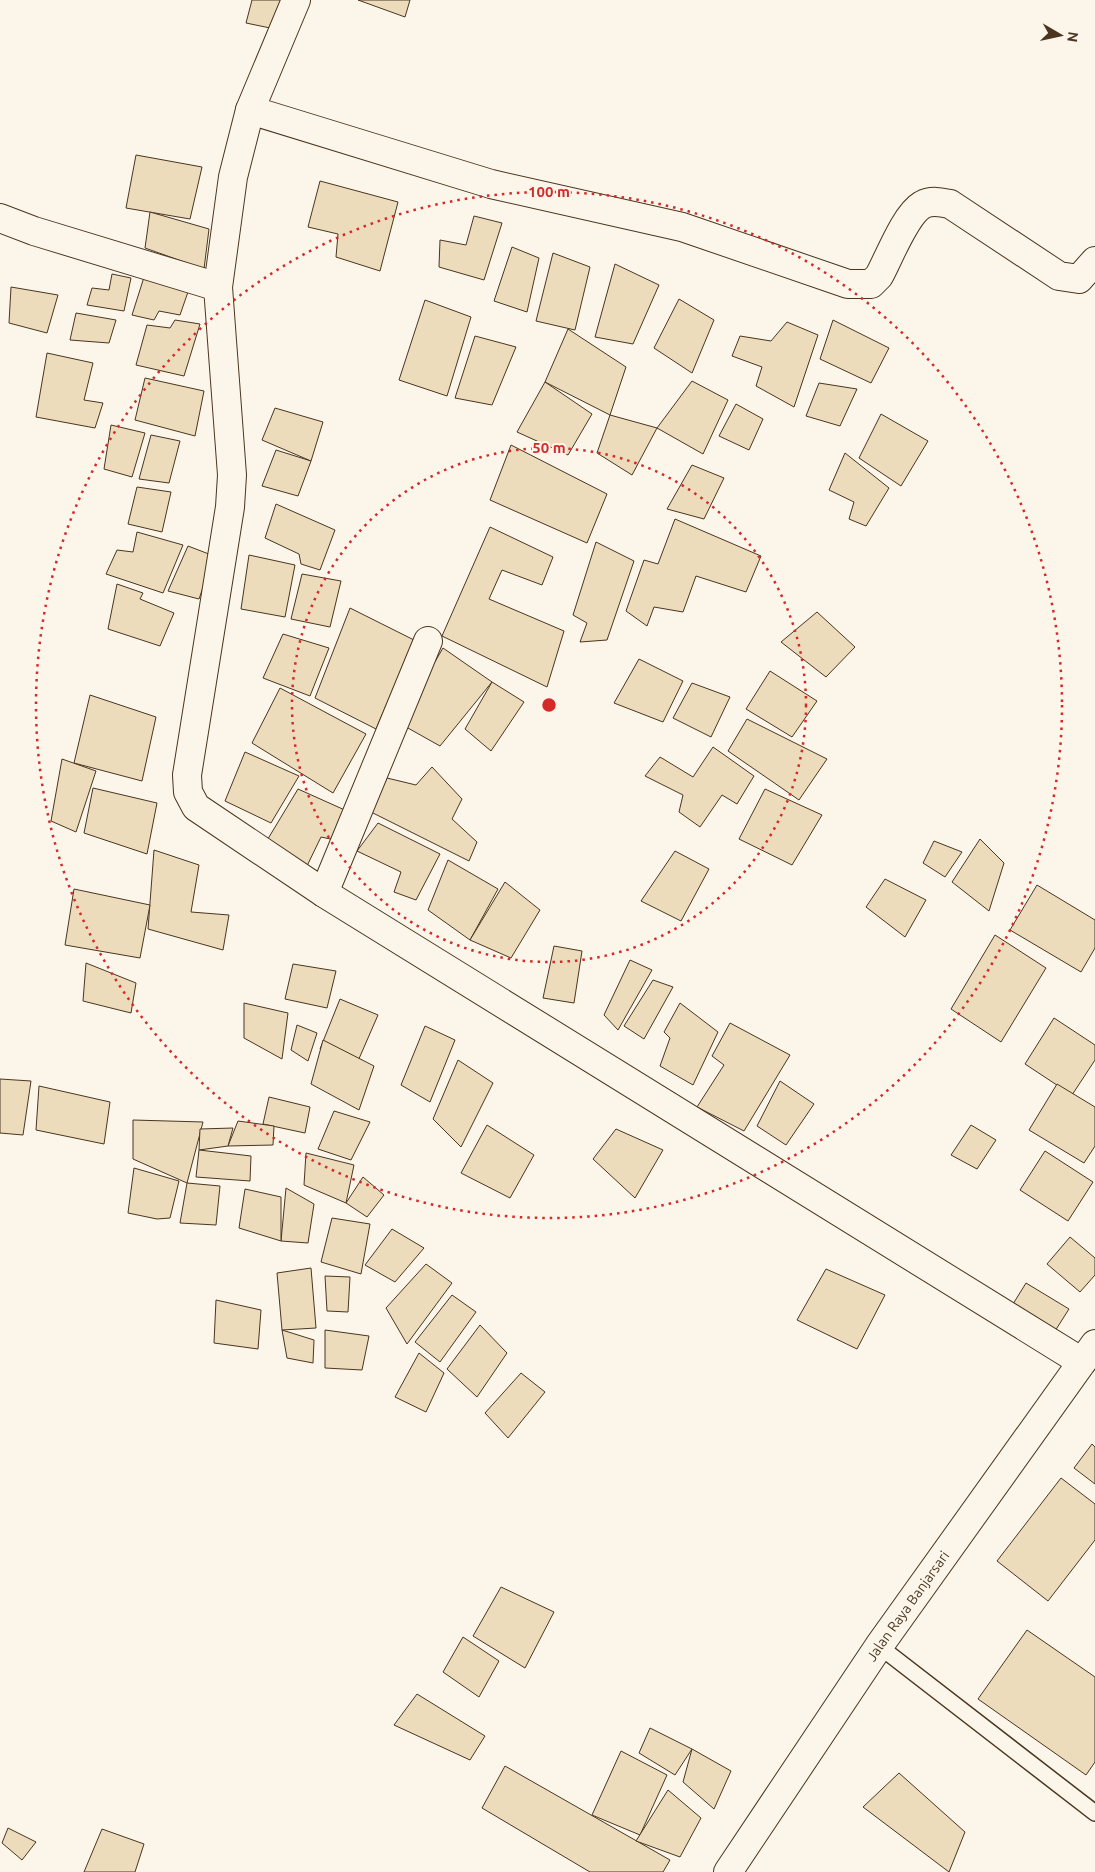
<svg xmlns="http://www.w3.org/2000/svg" width="1095" height="1872" viewBox="0 0 1095 1872" font-family="Ubuntu,sans-serif">
	<style>
		.building { fill: #ecdcbc; stroke: #4a3520 }
		.lines { fill: none; stroke-linecap: round; stroke-linejoin: round }
		.lane-casing { stroke: #4a3520; stroke-width: 18 }
		.street-casing { stroke: #4a3520; stroke-width: 30 }
		.highway-casing { stroke: #4a3520; stroke-width: 30 }
		.lane { stroke: #fbf6e9; stroke-width: 15 }
		.street { stroke: #fbf6e9; stroke-width: 28 }
		.highway { stroke: #fbf6e9; stroke-width: 28 }
		.ring { fill: none; stroke: #d62828; stroke-width: 2.5; stroke-dasharray: 2.5 5 }
		.labels { text-anchor: middle; dominant-baseline: central; stroke-width: 4; stroke-linejoin: round; paint-order: stroke }
		.street-label { font-size: 14px; fill: #4a3520; stroke: #fbf6e9 }
		.centre { fill: #d62828; stroke: #fbf6e9; stroke-width: 2.5 }
		.ring-label { font-size: 15px; text-anchor: middle; font-weight: bold; fill: #d62828; stroke: #fbf6e9; stroke-width: 4; stroke-linejoin: round; paint-order: stroke }
	</style>
	<rect width="100%" height="100%" fill="#fbf6e9"/>
	<g class="building">
		<path d="M252 0H282L275 29 246 23Z"/>
		<path d="M358 0H410L405 17Z"/>
		<path d="M136 155 202 167 190 219 126 208Z"/>
		<path d="M320 181 398 202 380 271 336 257 338 234 308 227Z"/>
		<path d="M150 212 209 229 204 269 145 248Z"/>
		<path d="M474 216 502 223 484 280 439 267 440 240 466 245Z"/>
		<path d="M512 247 539 258 527 312 494 301Z"/>
		<path d="M553 253 590 267 575 330 536 321Z"/>
		<path d="M615 264 659 285 633 344 595 337Z"/>
		<path d="M112 274 131 278 124 311 87 305 92 288 109 290Z"/>
		<path d="M145 274 189 289 180 315 159 311 154 320 132 315Z"/>
		<path d="M11 287 58 295 47 333 9 323Z"/>
		<path d="M679 299 714 320 692 373 654 348Z"/>
		<path d="M425 300 471 317 447 396 399 380Z"/>
		<path d="M76 313 116 320 109 343 70 340Z"/>
		<path d="M175 320 200 324 184 376 136 365 147 325 170 328Z"/>
		<path d="M833 320 889 348 871 383 820 359Z"/>
		<path d="M787 322 818 335 794 407 756 386 762 367 732 356 740 336 771 341Z"/>
		<path d="M568 329 626 367 610 415 545 382Z"/>
		<path d="M475 336 516 347 492 405 455 398Z"/>
		<path d="M47 353 93 363 84 400 103 403 95 428 36 417Z"/>
		<path d="M145 378 204 391 195 436 135 420Z"/>
		<path d="M692 381 728 400 703 454 657 428Z"/>
		<path d="M545 382 592 414 568 455 517 432Z"/>
		<path d="M819 383 857 389 840 426 806 416Z"/>
		<path d="M736 404 763 419 749 450 719 436Z"/>
		<path d="M275 408 323 422 311 461 262 440Z"/>
		<path d="M881 414 928 441 901 486 859 458Z"/>
		<path d="M610 415 657 428 632 475 597 453Z"/>
		<path d="M111 425 145 433 132 477 104 469Z"/>
		<path d="M151 435 180 441 169 483 139 479Z"/>
		<path d="M511 445 607 494 587 543 490 500Z"/>
		<path d="M276 450 311 461 298 496 262 486Z"/>
		<path d="M845 453 889 488 866 526 849 519 854 502 829 490Z"/>
		<path d="M692 465 724 478 704 519 667 509Z"/>
		<path d="M137 487 171 492 162 532 128 524Z"/>
		<path d="M276 504 335 530 320 570 301 564 299 554 265 538Z"/>
		<path d="M675 519 761 556 746 592 696 576 683 612 654 607 647 626 626 611 644 560 658 564Z"/>
		<path d="M490 527 553 557 542 585 502 570 489 599 564 631 547 687 442 636Z"/>
		<path d="M137 532 183 545 163 593 106 574 117 550 133 552Z"/>
		<path d="M596 542 634 561 607 640 580 642 587 623 573 615Z"/>
		<path d="M188 546 214 556 199 599 168 591Z"/>
		<path d="M249 555 295 565 285 617 241 609Z"/>
		<path d="M302 574 341 581 330 627 291 619Z"/>
		<path d="M117 584 143 593 140 599 174 613 160 646 108 629Z"/>
		<path d="M350 608 414 640 376 729 315 698Z"/>
		<path d="M817 612 855 647 826 677 781 642Z"/>
		<path d="M283 634 329 648 310 696 263 678Z"/>
		<path d="M443 648 492 682 440 746 399 723Z"/>
		<path d="M639 659 683 681 663 722 614 703Z"/>
		<path d="M770 671 817 701 792 737 746 709Z"/>
		<path d="M492 682 524 702 491 751 465 729Z"/>
		<path d="M692 683 730 697 711 737 673 718Z"/>
		<path d="M280 688 366 734 333 793 252 743Z"/>
		<path d="M90 695 156 717 142 781 74 763Z"/>
		<path d="M747 719 827 759 799 800 728 751Z"/>
		<path d="M713 747 754 776 737 804 722 795 700 827 679 812 683 795 645 776 660 757 693 777Z"/>
		<path d="M245 752 299 776 271 823 225 801Z"/>
		<path d="M62 759 96 771 76 832 51 821Z"/>
		<path d="M432 767 462 799 452 819 477 842 469 861 369 811 387 778 416 785Z"/>
		<path d="M93 788 157 803 147 854 84 833Z"/>
		<path d="M298 789 347 811 335 840 321 837 305 870 263 847Z"/>
		<path d="M765 789 822 815 792 865 739 839Z"/>
		<path d="M378 823 440 854 416 900 394 892 401 872 357 851Z"/>
		<path d="M980 839 1004 863 989 911 952 882Z"/>
		<path d="M934 841 962 852 945 877 923 863Z"/>
		<path d="M154 850 199 865 191 912 229 915 223 950 148 929Z"/>
		<path d="M675 851 709 869 681 921 641 901Z"/>
		<path d="M448 860 498 889 470 940 428 910Z"/>
		<path d="M885 879 926 900 905 937 866 907Z"/>
		<path d="M505 882 540 910 511 958 470 940Z"/>
		<path d="M1037 885 1095 920V948L1081 972 1010 930Z"/>
		<path d="M74 889 150 905 140 958 65 945Z"/>
		<path d="M995 935 1046 968 1001 1042 951 1009Z"/>
		<path d="M554 946 582 951 574 1003 543 998Z"/>
		<path d="M630 960 652 970 618 1030 604 1015Z"/>
		<path d="M86 963 136 983 131 1013 83 1001Z"/>
		<path d="M293 964 336 971 327 1008 285 999Z"/>
		<path d="M653 980 673 987 644 1039 624 1026Z"/>
		<path d="M340 999 378 1015 358 1061 320 1049Z"/>
		<path d="M244 1003 288 1013 282 1059 244 1038Z"/>
		<path d="M680 1003 718 1032 693 1085 660 1066 670 1038 664 1032Z"/>
		<path d="M1054 1018 1095 1045V1060L1072 1095 1025 1064Z"/>
		<path d="M730 1023 790 1055 744 1131 697 1107 724 1065 712 1056Z"/>
		<path d="M297 1025 317 1033 308 1061 291 1050Z"/>
		<path d="M425 1026 455 1040 430 1102 401 1085Z"/>
		<path d="M323 1040 374 1066 359 1110 311 1084Z"/>
		<path d="M458 1060 493 1083 461 1147 433 1119Z"/>
		<path d="M0 1079 31 1081 23 1135 0 1133Z"/>
		<path d="M780 1081 814 1104 786 1145 757 1126Z"/>
		<path d="M1057 1084 1095 1107V1146L1084 1163 1029 1130Z"/>
		<path d="M39 1086 110 1102 104 1144 36 1130Z"/>
		<path d="M269 1097 310 1107 305 1133 263 1124Z"/>
		<path d="M334 1111 370 1122 351 1160 318 1149Z"/>
		<path d="M133 1120 203 1122 187 1183 133 1159Z"/>
		<path d="M238 1121 274 1126 273 1145 228 1146Z"/>
		<path d="M487 1125 534 1155 510 1198 461 1173Z"/>
		<path d="M971 1125 996 1140 977 1169 951 1155Z"/>
		<path d="M233 1128 228 1146 199 1150 200 1129Z"/>
		<path d="M616 1129 663 1150 635 1198 593 1159Z"/>
		<path d="M199 1150 251 1156 250 1181 196 1177Z"/>
		<path d="M1045 1151 1093 1182 1068 1221 1020 1190Z"/>
		<path d="M306 1153 354 1165 346 1203 304 1185Z"/>
		<path d="M134 1168 179 1181 170 1218 157 1219 128 1213Z"/>
		<path d="M363 1177 384 1195 367 1217 346 1203Z"/>
		<path d="M187 1183 220 1186 216 1225 180 1223Z"/>
		<path d="M286 1188 314 1204 308 1243 281 1241Z"/>
		<path d="M245 1189 281 1197V1241L239 1228Z"/>
		<path d="M332 1218 370 1224 361 1274 321 1262Z"/>
		<path d="M392 1229 424 1248 395 1282 365 1265Z"/>
		<path d="M1070 1237 1095 1258V1275L1080 1292 1047 1264Z"/>
		<path d="M426 1264 452 1283 407 1344 386 1308Z"/>
		<path d="M311 1268 316 1328 282 1330 277 1273Z"/>
		<path d="M826 1269 885 1295 857 1349 797 1320Z"/>
		<path d="M325 1276 350 1277 348 1312 327 1311Z"/>
		<path d="M1026 1283 1069 1309 1055 1331 1013 1304Z"/>
		<path d="M452 1295 476 1312 440 1362 415 1342Z"/>
		<path d="M216 1300 261 1310 258 1349 214 1343Z"/>
		<path d="M480 1325 507 1353 477 1397 447 1369Z"/>
		<path d="M282 1330 314 1340 313 1363 287 1358Z"/>
		<path d="M325 1330 369 1336 362 1370 325 1368Z"/>
		<path d="M419 1353 444 1373 426 1412 395 1397Z"/>
		<path d="M521 1373 545 1392 508 1438 485 1413Z"/>
		<path d="M1092 1444 1095 1447V1484L1074 1468Z"/>
		<path d="M1061 1478 1095 1504V1540L1048 1601 997 1561Z"/>
		<path d="M501 1587 554 1612 525 1668 473 1636Z"/>
		<path d="M1027 1630 1095 1677V1762L1086 1775 978 1699Z"/>
		<path d="M463 1637 499 1661 479 1697 443 1672Z"/>
		<path d="M417 1694 485 1736 470 1760 394 1725Z"/>
		<path d="M650 1728 692 1749 675 1775 639 1753Z"/>
		<path d="M692 1749 731 1771 714 1809 683 1782Z"/>
		<path d="M621 1751 667 1775 640 1835 592 1815Z"/>
		<path d="M505 1766 670 1860 663 1872H590L482 1808Z"/>
		<path d="M899 1773 965 1832 949 1872 863 1807Z"/>
		<path d="M668 1790 701 1818 680 1857 636 1841Z"/>
		<path d="M8 1828 36 1842 22 1860 2 1843Z"/>
		<path d="M102 1829 144 1844 135 1872H84Z"/>
	</g>
	<g class="lines">
		<defs>
			<path id="lane" d="M879 1646 1095 1813"/>
			<g id="street">
				<path d="M296 0 250 110 233 177 218 287 232 475 230 507 187 775 188 792 196 807 324 893 1082 1362"/>
				<path d="M250 110 491 184 682 227 848 284H871L879 276C889 258 905 215 922 205 931 200 941 202 950 204L1059 276 1079 279 1095 261"/>
				<path d="M0 218 34 231 218 287"/>
				<path d="M324 893 428 641"/>
			</g>
			<g id="highway">
				<path id="s1" d="M728 1872 879 1646 1095 1344"/>
			</g>
		</defs>
		<use href="#lane" class="lane-casing"/>
		<use href="#street" class="street-casing"/>
		<use href="#highway" class="highway-casing"/>
		<use href="#lane" class="lane"/>
		<use href="#street" class="street"/>
		<use href="#highway" class="highway"/>
	</g>
	<g class="ring">
		<circle cx="549" cy="705" r="257"/>
		<circle cx="549" cy="705" r="513"/>
	</g>
	<g class="labels">
		<g class="street-label">
			<text stroke="none"><textPath href="#s1" startOffset="321">Jalan Raya Banjarsari</textPath></text>
		</g>
	</g>
	<circle cx="549" cy="705" r="8" class="centre"/>
	<g class="ring-label">
		<text x="549" y="197">100 m</text>
		<text x="549" y="453">50 m</text>
	</g>
	<g transform="translate(1060 35) rotate(99)" stroke="#fbf6e9" stroke-width="4" paint-order="stroke">
	<path d="M0-4L9 19L0 12L-9 19Z" fill="#4a3520"/>
	<text y="-8" font-size="14" font-weight="bold" text-anchor="middle" fill="#4a3520">N</text>
	</g>
</svg>
